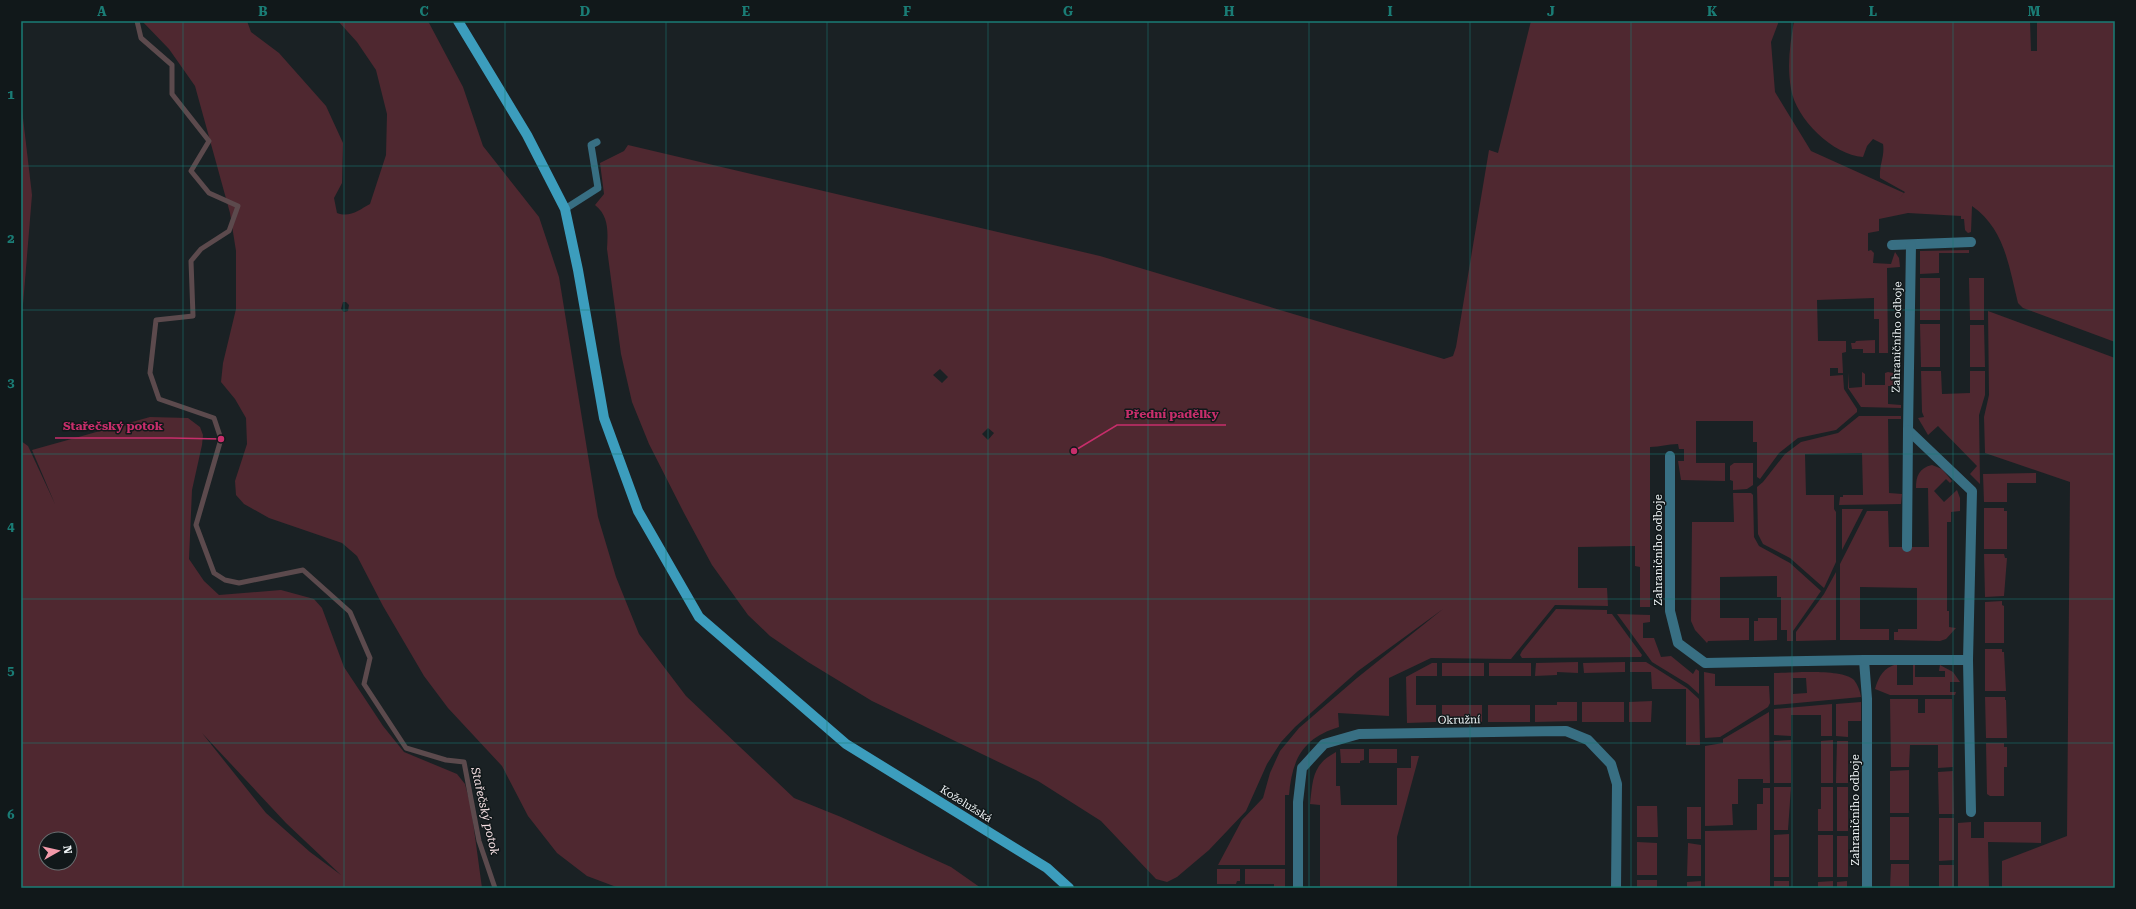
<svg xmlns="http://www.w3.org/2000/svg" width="2136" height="909" viewBox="0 0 2136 909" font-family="'Roboto Serif',serif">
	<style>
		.green { fill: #4f2830; fill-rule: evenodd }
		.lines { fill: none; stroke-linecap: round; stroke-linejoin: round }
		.stream { stroke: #5c4a4d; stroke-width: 5 }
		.service { stroke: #386f83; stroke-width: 7 }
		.minor { stroke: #386f83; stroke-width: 10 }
		.secondary { stroke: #3c9dbd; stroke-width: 10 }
		.grid { fill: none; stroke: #1a7c75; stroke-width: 1; stroke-opacity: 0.55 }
		.labels { text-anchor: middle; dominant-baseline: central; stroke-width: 3; stroke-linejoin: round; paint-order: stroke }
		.street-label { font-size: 11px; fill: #f0f5f7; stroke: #11181a }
		.water-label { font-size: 12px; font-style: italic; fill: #f3dee1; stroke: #11181a }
		.leader { fill: none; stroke: #c72e6b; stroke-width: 1.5 }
		.callout-dot { fill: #c72e6b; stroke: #11181a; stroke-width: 1.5 }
		.callout-label { font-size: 12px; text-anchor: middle; font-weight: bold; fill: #c72e6b; stroke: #11181a; stroke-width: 3; stroke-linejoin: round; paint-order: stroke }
		.neatline { fill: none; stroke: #1a7c75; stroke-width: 1.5 }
		.grid-label { font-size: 13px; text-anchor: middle; font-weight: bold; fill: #1a7c75 }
	</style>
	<rect width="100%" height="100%" fill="#1a2124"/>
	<g class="green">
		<path d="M142 21H247L251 32 279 53 326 106 343 143 342 183 334 198 337 213C350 218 359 210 370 204L386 155 387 114 376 70 357 42 338 21H428L463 87 483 146 539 217 559 277 598 517 616 577 639 634 686 696 794 798 841 817 951 867 981 888H619L587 876 557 853 528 816 502 766 448 708 424 676 383 606 357 556 342 543 269 518 244 504 236 495 235 481 247 444 246 418 235 399 221 382 223 363 236 309V251L230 213 195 86 169 49ZM343 302H346L349 305 348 311 344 312 341 309Z"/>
		<path d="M1531 21H1779L1771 42 1775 92 1811 151 1904 193 1898 200 1905 192 1880 178C1879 165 1885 156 1883 144L1873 139 1867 146 1863 157C1833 155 1796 119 1791 89 1787 65 1790 44 1794 21H2030L2031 51H2037V21H2115V342L2023 308 2018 303C2009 267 2005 229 1972 206L1971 232 1968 233 1965 230 1964 219H1961V216L1908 213 1879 219V231L1868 233V251L1871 250 1874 253 1873 263 1891 264 1895 252 1899 258 1900 267 1887 268 1888 353H1879V319H1874V298L1817 300 1818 341H1846V352L1842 353 1843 373H1838V368H1830V376L1843 375 1844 389 1857 409V412L1836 430 1798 438 1779 453 1760 479 1757 477V442H1753V421H1696V463H1725V481L1681 480 1678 461H1684V449H1679L1678 444C1667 444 1661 447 1650 447V607H1640V567L1635 566V546L1578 547V588H1607L1608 606 1555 605 1511 659 1431 658 1389 678V716L1338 713 1339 727C1303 738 1292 759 1289 795H1285V865H1218L1242 820 1263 798 1270 773 1280 751 1299 728 1357 678 1443 609 1358 671 1295 727 1281 742 1267 764 1246 811 1209 850 1177 877 1167 882 1156 879 1101 821 1038 781 872 701 808 662 770 636 748 615 712 565 684 513 649 444 632 402 621 354 607 249C608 232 609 216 595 205L604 194 600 163 624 151 628 145 1100 256 1444 359 1453 356 1456 347 1489 150 1498 153ZM940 369 948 377 942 383 933 375ZM988 428 994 433 988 440 982 434Z"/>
		<path d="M21 101 32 195 21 329Z"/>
		<path d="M1969 250V253H1939V273L1920 274V251Z"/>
		<rect x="1920" y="278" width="20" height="42"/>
		<path d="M1969 278H1984V320H1970Z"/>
		<path d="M1988 311 2115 358V888H2002V861L2067 836 2070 482 1985 453 1984 417 1989 395Z"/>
		<path d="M1920 324H1940V367H1921Z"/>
		<path d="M1970 325H1984L1985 367H1970Z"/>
		<path d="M1875 340V353H1863V349H1852L1851 343H1855L1856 341Z"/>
		<path d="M1921 371H1941L1942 394 1970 393V371H1985V395L1979 415 1980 484 1970 474 1977 466 1938 426 1928 435 1918 418 1924 417 1922 412Z"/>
		<path d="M1848 372 1849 388 1862 387V372L1865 374V385H1885V373L1888 372 1898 374 1901 378V386H1888V404L1901 405V408L1861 407 1848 388Z"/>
		<path d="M1859 416H1901V419H1888L1889 493 1902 494 1901 504 1839 505 1840 497H1843V495H1863L1862 453 1805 454 1806 495H1834V509L1836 512V562L1824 588 1790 558 1763 544 1758 534 1757 487 1763 482 1785 454 1801 442 1838 433Z"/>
		<path d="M150 417 188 418 200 427 203 435 202 445 192 490 189 559 204 581 219 595 281 590 314 599 322 608 344 667 383 726 404 752 457 774 465 784 471 807 482 888H21V441L28 446 55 504 32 450ZM202 733 286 823 341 875 310 852 266 813ZM46 839H70V863H46Z"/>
		<path d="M1734 463H1753V485L1747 489 1733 490V481L1730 480V466Z"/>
		<path d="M1932 465 1942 469 1952 481 1950 483 1946 479 1934 491 1944 502 1957 490 1960 498V511L1951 512V522H1947V611H1949V627L1956 628 1946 639 1940 641 1894 640V632H1898V629H1917V588L1860 587V629H1889V640H1840V564L1867 511H1888L1889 547H1929L1928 488H1916C1916 476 1919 468 1932 465Z"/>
		<path d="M2036 473V483H2007V502H1984L1983 474Z"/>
		<path d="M1733 493H1751L1753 495 1754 537 1759 546 1790 563 1821 591 1793 631V641H1787V630H1781V597H1777V576L1720 577V618H1749V640L1708 641 1707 643 1695 630 1691 621 1692 522H1734Z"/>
		<path d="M1984 508H2004V511H2007V549H1984Z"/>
		<path d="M1842 509H1863L1842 550Z"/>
		<path d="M1984 554H2004L2005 558H2007L2004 596 1985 597Z"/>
		<path d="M1836 572V640L1796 641V632L1824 594Z"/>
		<path d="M2002 601V605L2004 606V643H1985V602Z"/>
		<path d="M1556 609 1607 610V614H1612L1642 655 1641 657 1522 658 1520 655 1522 651Z"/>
		<path d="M1617 614 1650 615V622L1643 623V638H1654L1661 657 1671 656 1693 674 1696 669 1699 671V694L1688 684 1652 662Z"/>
		<path d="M1758 618H1777V640L1754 641V621H1758Z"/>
		<path d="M1985 649H2002V652H2004L2006 691H1985Z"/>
		<path d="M1578 662V673L1557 672V675L1535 676 1536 663Z"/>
		<path d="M1625 662V672L1584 673 1583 663Z"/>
		<path d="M1630 662H1646L1687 688 1699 699 1700 745H1686V689H1652L1651 672H1630Z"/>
		<path d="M1432 663H1437V676H1416V705H1436V722L1407 723 1406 677Z"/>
		<rect x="1442" y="663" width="42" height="13"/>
		<rect x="1489" y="663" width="42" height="13"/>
		<path d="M1897 664V685H1913V664H1915V677H1945V671H1939L1940 665 1953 672 1960 682H1950V692H1956L1955 695H1890L1875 689C1879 676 1883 668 1897 664Z"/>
		<path d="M1704 672 1715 674V686H1769L1770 703 1768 707 1720 737 1705 738Z"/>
		<path d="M1774 673C1792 673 1841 668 1854 680 1858 685 1860 691 1861 697L1774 705ZM1793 678H1806L1807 693 1793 694Z"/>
		<path d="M1985 697H2005V700H2006L2007 738H1986Z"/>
		<path d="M1890 699H1918V713H1925V699H1952L1953 767 1938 768V745H1910L1909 767H1891Z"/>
		<path d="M1652 701 1651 722H1629V702Z"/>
		<path d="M1557 702H1577V721L1535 722V705H1557Z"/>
		<rect x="1582" y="702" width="42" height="20"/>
		<path d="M1861 702V721H1848V737L1836 736V704Z"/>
		<path d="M1832 704V736H1821V715H1791V736L1774 735V709Z"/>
		<rect x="1442" y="705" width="40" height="17"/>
		<rect x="1488" y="705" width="42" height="17"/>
		<path d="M1769 712 1770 783H1763V779H1738V804H1732L1733 825 1705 826V746L1723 743V739Z"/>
		<path d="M1791 740V783H1774V741Z"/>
		<path d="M1833 740V783H1821V741Z"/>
		<path d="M1837 741H1848V783H1836Z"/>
		<path d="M1986 743H2004V747H2007V767H2004V796H1990L1987 794Z"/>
		<path d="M1340 749H1364V760L1360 761V763H1341Z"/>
		<rect x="1369" y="749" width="28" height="14"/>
		<path d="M1336 752V786H1340L1341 805H1397V768H1411V756H1419L1397 837V888H1320V805L1310 804C1313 779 1312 765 1336 752Z"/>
		<path d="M1909 770V813H1890V771Z"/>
		<path d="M1953 771 1954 814H1939L1938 772Z"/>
		<path d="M1774 787H1791L1788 830H1774Z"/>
		<path d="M1821 787H1833V831H1818V809H1821Z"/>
		<rect x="1837" y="787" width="11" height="44"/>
		<path d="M1763 788H1770V888H1705V831L1757 830V804H1763Z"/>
		<path d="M1637 806H1657L1658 837H1637Z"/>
		<rect x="1687" y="807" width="14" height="32"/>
		<rect x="1890" y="817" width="19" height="43"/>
		<path d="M1939 818H1954V860L1939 861Z"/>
		<path d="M1971 822V838H1984V822H2041V843L1988 842 1989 888H1958V823Z"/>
		<path d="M1789 834V877H1774V835Z"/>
		<rect x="1818" y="835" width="15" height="42"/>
		<rect x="1837" y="836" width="11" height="41"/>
		<path d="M1637 842 1657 843V875H1637Z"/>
		<path d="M1688 843 1701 845V876H1687Z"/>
		<path d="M1891 864H1909V886L1913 888H1890Z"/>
		<path d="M1939 865H1954V888L1939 887Z"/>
		<path d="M1217 869H1240V881H1237L1236 884H1217Z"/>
		<path d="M1245 869H1285V888H1274V884H1245Z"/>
		<rect x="1637" y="880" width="20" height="8"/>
		<path d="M1701 881V888H1687V882Z"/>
		<rect x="1774" y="881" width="15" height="7"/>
		<path d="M1833 881V888H1818V882Z"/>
		<path d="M1847 881V888H1837V882Z"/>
	</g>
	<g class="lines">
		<path class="stream" d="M137 21 141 38 172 65V94L209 141 191 171 209 193 238 206 229 231 201 249 191 261 193 316 156 320 150 373 159 399 214 418 221 439 196 525 214 573 225 580 239 583 303 570 350 612 370 658 364 684 406 748 446 760 464 762 479 841 495 888"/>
		<path class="service" d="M565 209 598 188 591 145 597 142"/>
		<g class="minor">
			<path d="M1892 245 1971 242"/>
			<path d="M1911 245 1908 430 1972 491 1968 660 1971 812"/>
			<path d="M1670 456V611L1678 643 1705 663 1864 660 1867 699V888"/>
			<path d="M1907 547 1908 430"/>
			<path d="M1864 660H1968"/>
			<path d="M1298 888V802L1302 768 1324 744 1359 734 1566 731 1588 740 1611 764 1617 784 1616 888"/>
		</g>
		<path class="secondary" d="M458 21 527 135 565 209 578 270 604 418 638 511 699 617 846 744 1047 868 1069 888"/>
	</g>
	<path class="grid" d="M183 21V888M344 21V888M505 21V888M666 21V888M827 21V888M988 21V888M1148 21V888M1309 21V888M1470 21V888M1631 21V888M1792 21V888M1953 21V888M21 166H2115M21 310H2115M21 454H2115M21 599H2115M21 743H2115"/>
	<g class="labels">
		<g class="street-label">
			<text transform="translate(1897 337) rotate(-89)">Zahraničního odboje</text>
			<text transform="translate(1658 550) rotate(-90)">Zahraničního odboje</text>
			<text transform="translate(1459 720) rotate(-1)">Okružní</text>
			<text transform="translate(966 804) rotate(32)">Koželužská</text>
			<text transform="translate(1855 810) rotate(-90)">Zahraničního odboje</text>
		</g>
		<g class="water-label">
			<text transform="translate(485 811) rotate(77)">Stařečský potok</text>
		</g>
	</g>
	<path class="leader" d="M1074 451L1117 425H1226M221 439L171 438H55"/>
	<g class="callout-dot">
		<circle cx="1074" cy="451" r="4"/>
		<circle cx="221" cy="439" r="4"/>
	</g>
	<g class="callout-label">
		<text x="1172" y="418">Přední padělky</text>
		<text x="113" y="430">Stařečský potok</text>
	</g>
	<rect width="2136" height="909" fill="none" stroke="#11181a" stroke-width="44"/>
	<g transform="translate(58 851) rotate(82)"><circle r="19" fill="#11181a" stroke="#6a7072"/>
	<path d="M0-3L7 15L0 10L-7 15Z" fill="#f39aaa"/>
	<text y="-6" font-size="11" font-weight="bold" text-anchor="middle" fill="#f0f5f7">N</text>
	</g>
	<rect x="22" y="22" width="2092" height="865" class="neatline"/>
	<g class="grid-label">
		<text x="102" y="16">A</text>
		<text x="263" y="16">B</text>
		<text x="424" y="16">C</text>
		<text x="585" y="16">D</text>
		<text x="746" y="16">E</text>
		<text x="907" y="16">F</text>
		<text x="1068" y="16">G</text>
		<text x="1229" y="16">H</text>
		<text x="1390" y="16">I</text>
		<text x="1551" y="16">J</text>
		<text x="1712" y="16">K</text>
		<text x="1873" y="16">L</text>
		<text x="2034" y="16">M</text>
		<text x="11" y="99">1</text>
		<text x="11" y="243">2</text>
		<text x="11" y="387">3</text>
		<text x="11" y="531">4</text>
		<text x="11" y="675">5</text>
		<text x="11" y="819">6</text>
	</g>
</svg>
